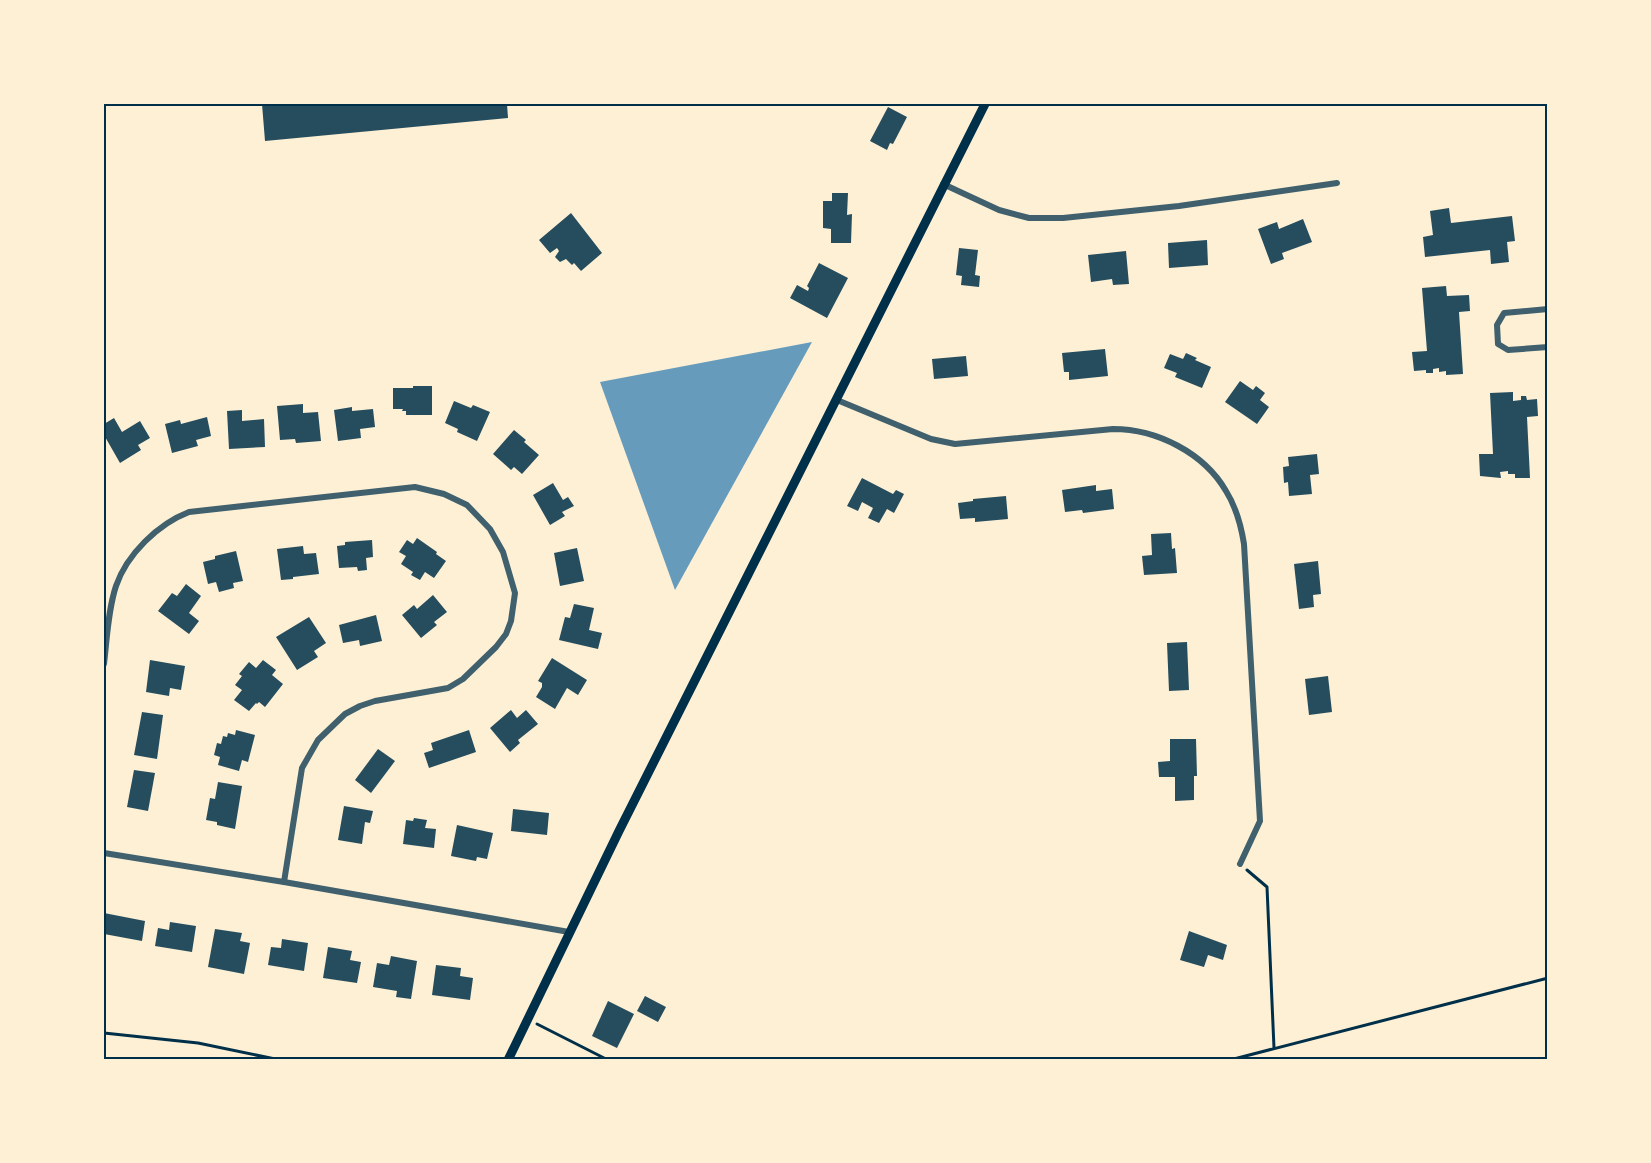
<svg xmlns="http://www.w3.org/2000/svg" width="1651" height="1163" viewBox="0 0 1651 1163" font-family="'Varela Round',sans-serif">
	<style>
		.water { fill: #669bbc }
		.building { fill: #264d5e }
		.lines { fill: none; stroke-linecap: round; stroke-linejoin: round }
		.path { stroke: #003049; stroke-width: 3 }
		.minor { stroke: #3f606c; stroke-width: 6 }
		.secondary { stroke: #003049; stroke-width: 9 }
		.neatline { fill: none; stroke: #003049; stroke-width: 2 }
	</style>
	<rect width="100%" height="100%" fill="#fdf0d5"/>
	<path class="water" d="M812 342 675 590 600 382Z"/>
	<g class="building">
		<path d="M262 104H507L508 118 265 141Z"/>
		<path d="M888 107 907 117 893 144 890 143 887 150 870 141Z"/>
		<path d="M832 193H848L847 215 852 214 851 243H831V229L823 228V201H832Z"/>
		<path d="M1449 208 1451 223 1512 216 1515 241 1507 242 1509 262 1491 264 1490 250 1425 257 1423 237 1433 235 1430 211Z"/>
		<path d="M571 213 602 253 581 271 574 263 572 265 566 259 560 262 555 257 559 251 557 248 550 253 539 240Z"/>
		<path d="M1303 219 1312 242 1282 253 1284 259 1271 264 1258 229 1277 222 1279 229Z"/>
		<path d="M1207 240 1208 265 1169 268 1168 243Z"/>
		<path d="M959 248 978 250 975 275 980 276 979 287 961 285 962 276 956 275Z"/>
		<path d="M1126 251 1129 284 1113 285 1112 279 1091 282 1088 255Z"/>
		<path d="M819 263 848 278 827 318 790 298 797 285 808 291 809 288 807 286Z"/>
		<path d="M1446 286 1447 296 1469 295 1470 311 1459 312 1463 374 1446 375V371L1439 372V368L1433 369V373H1426V370L1414 371 1412 352 1427 351 1422 288Z"/>
		<path d="M1105 349 1108 376 1069 380V372H1064L1062 353Z"/>
		<path d="M1186 353 1197 358 1195 360 1211 367 1202 388 1175 377 1177 373 1164 368 1170 354 1183 359Z"/>
		<path d="M966 356 968 376 934 379 932 359Z"/>
		<path d="M1240 381 1253 390 1256 386 1265 393 1260 400 1269 407 1257 424 1225 402Z"/>
		<path d="M413 386H432V415H406V411H402L403 409H393V388H413Z"/>
		<path d="M1513 392V401L1521 400V396H1526L1527 400 1537 399 1538 416 1527 417 1530 478H1515V474H1508V471L1500 472 1501 478 1480 476 1479 454H1493L1490 393Z"/>
		<path d="M454 401 471 408 473 405 490 412 477 441 457 432 458 429 445 423Z"/>
		<path d="M303 404V413L318 412 321 441 296 443 295 439 280 440 277 406Z"/>
		<path d="M352 407V411L373 409 375 427 360 429 361 438 338 441 334 410Z"/>
		<path d="M242 410V421L264 419 265 447 229 449 227 411Z"/>
		<path d="M207 417 211 436 196 440 198 446 172 453 165 424 180 420 181 424Z"/>
		<path d="M114 418 122 432 140 421 150 438 138 445 141 450 120 463 104 435V424Z"/>
		<path d="M514 430 526 440 524 442 539 455 522 474 514 467 511 470 493 454Z"/>
		<path d="M1317 454 1319 474 1310 475 1312 494 1289 496 1288 482 1284 483 1283 467 1289 466 1288 457Z"/>
		<path d="M862 478 893 494 896 490 904 494 894 513 887 509 879 523 868 518 873 508 862 502 858 511 847 506Z"/>
		<path d="M553 483 563 500 568 497 574 506 562 512 565 516 550 525 533 495Z"/>
		<path d="M1096 485V491L1112 489 1114 509 1083 513 1082 510 1065 512 1062 490Z"/>
		<path d="M1006 496 1008 519 975 522V518L960 519 958 503 973 501V499Z"/>
		<path d="M1171 533 1172 549 1175 548 1177 573 1144 575 1142 556 1152 555 1151 534Z"/>
		<path d="M417 538 437 552 436 554 446 561 434 578 425 572 420 580 411 575 413 572 401 564 406 556 399 552 407 540 413 544Z"/>
		<path d="M372 540 373 557 366 558 367 570 358 571 357 567 339 568 337 546 345 545V542Z"/>
		<path d="M303 546 304 554 316 553 319 574 293 577V579L281 580 277 549Z"/>
		<path d="M577 548 584 581 560 586 554 553Z"/>
		<path d="M236 551 243 581 233 583 234 588 219 592 216 582 208 584 203 562 215 559V556Z"/>
		<path d="M1318 561 1321 594 1313 595 1314 607 1299 609 1294 564Z"/>
		<path d="M186 584 201 596 189 613 199 621 189 634 158 611 172 593 177 596Z"/>
		<path d="M433 595 447 612 434 622 437 625 421 638 402 615 414 605 417 609Z"/>
		<path d="M574 604 594 608 589 630 602 633 598 649 559 640 565 617 570 618Z"/>
		<path d="M376 615 382 641 360 646 359 640 343 643 339 625Z"/>
		<path d="M309 617 326 643 314 651 318 657 297 670 276 637Z"/>
		<path d="M1187 642 1189 690 1169 691 1167 643Z"/>
		<path d="M552 658 587 680 578 695 567 688 555 709 536 697 542 687V683L538 681Z"/>
		<path d="M150 660 185 666 181 690 170 688 169 696 146 692Z"/>
		<path d="M263 660 276 670 272 675 283 684 265 707 259 702 257 704 256 703 249 711 234 700 242 690 235 685 242 676 239 674 249 662 256 668Z"/>
		<path d="M1328 676 1332 712 1309 715 1305 679Z"/>
		<path d="M511 710 517 718 526 710 538 724 518 740 520 743 510 752 490 728Z"/>
		<path d="M142 712 163 715 157 759 134 755Z"/>
		<path d="M236 730 255 735 248 762 242 760 239 771 218 765 220 757 214 755 217 743 221 744 223 736 227 737 228 733 235 735Z"/>
		<path d="M469 730 476 752 429 768 424 753 433 750 431 743Z"/>
		<path d="M1170 739H1196L1197 776H1194V800L1175 801V777H1159L1158 762 1170 761Z"/>
		<path d="M378 749 395 761 371 793 355 780Z"/>
		<path d="M134 770 155 773 148 811 127 807Z"/>
		<path d="M218 782 242 786 235 829 217 825V822L206 820 210 798 215 799Z"/>
		<path d="M344 806 373 811 370 823 365 822 362 844 338 840Z"/>
		<path d="M513 809 549 813 547 835 511 831Z"/>
		<path d="M414 818 427 820 425 828 436 829 434 848 403 844 406 820 413 821Z"/>
		<path d="M457 825 493 833 487 859 477 857 476 861 451 856Z"/>
		<path d="M104 913 145 921 142 941 104 934Z"/>
		<path d="M170 922 196 926 192 952 155 946 158 928 169 930Z"/>
		<path d="M215 929 242 933 240 941 250 943 244 974 208 967Z"/>
		<path d="M1189 931 1227 945 1223 960 1208 955 1204 967 1180 960Z"/>
		<path d="M282 939 308 943 304 971 268 965 271 947 281 948Z"/>
		<path d="M328 947 352 951 350 960 361 962 357 983 323 978Z"/>
		<path d="M391 956 417 961 411 999 396 997 397 991 373 987 377 963 389 965Z"/>
		<path d="M436 965 461 968 460 976 473 978 470 1000 432 995Z"/>
		<path d="M645 996 666 1007 658 1022 637 1011Z"/>
		<path d="M608 1001 634 1014 617 1048 592 1036Z"/>
	</g>
	<g class="lines">
		<g class="path">
			<path d="M1247 870 1267 887 1274 1048"/>
			<path d="M537 1024 608 1060"/>
			<path d="M104 1033 198 1043 280 1060"/>
			<path d="M1230 1060 1548 978"/>
		</g>
		<g class="minor">
			<path d="M943 184 999 210 1029 218H1063L1179 206 1337 183"/>
			<path d="M1548 309 1504 313 1497 325 1498 344 1508 350 1548 347"/>
			<path d="M837 400 931 439 955 444 1113 429C1157 429 1204 453 1226 491 1236 507 1241 525 1244 544L1260 821 1240 864"/>
			<path d="M104 664C107 639 108 610 116 586 127 554 158 524 189 512L415 487 444 494 467 505 490 529 503 552 515 593 511 621 506 634 496 647 463 679 448 688 375 701 360 706 345 714 318 740 302 768 284 882"/>
			<path d="M104 853 284 882 569 932"/>
		</g>
		<path class="secondary" d="M508 1060 619 831 985 104"/>
	</g>
	<rect width="1651" height="1163" fill="none" stroke="#fdf0d5" stroke-width="210"/>
	<rect x="105" y="105" width="1441" height="953" class="neatline"/>
</svg>
